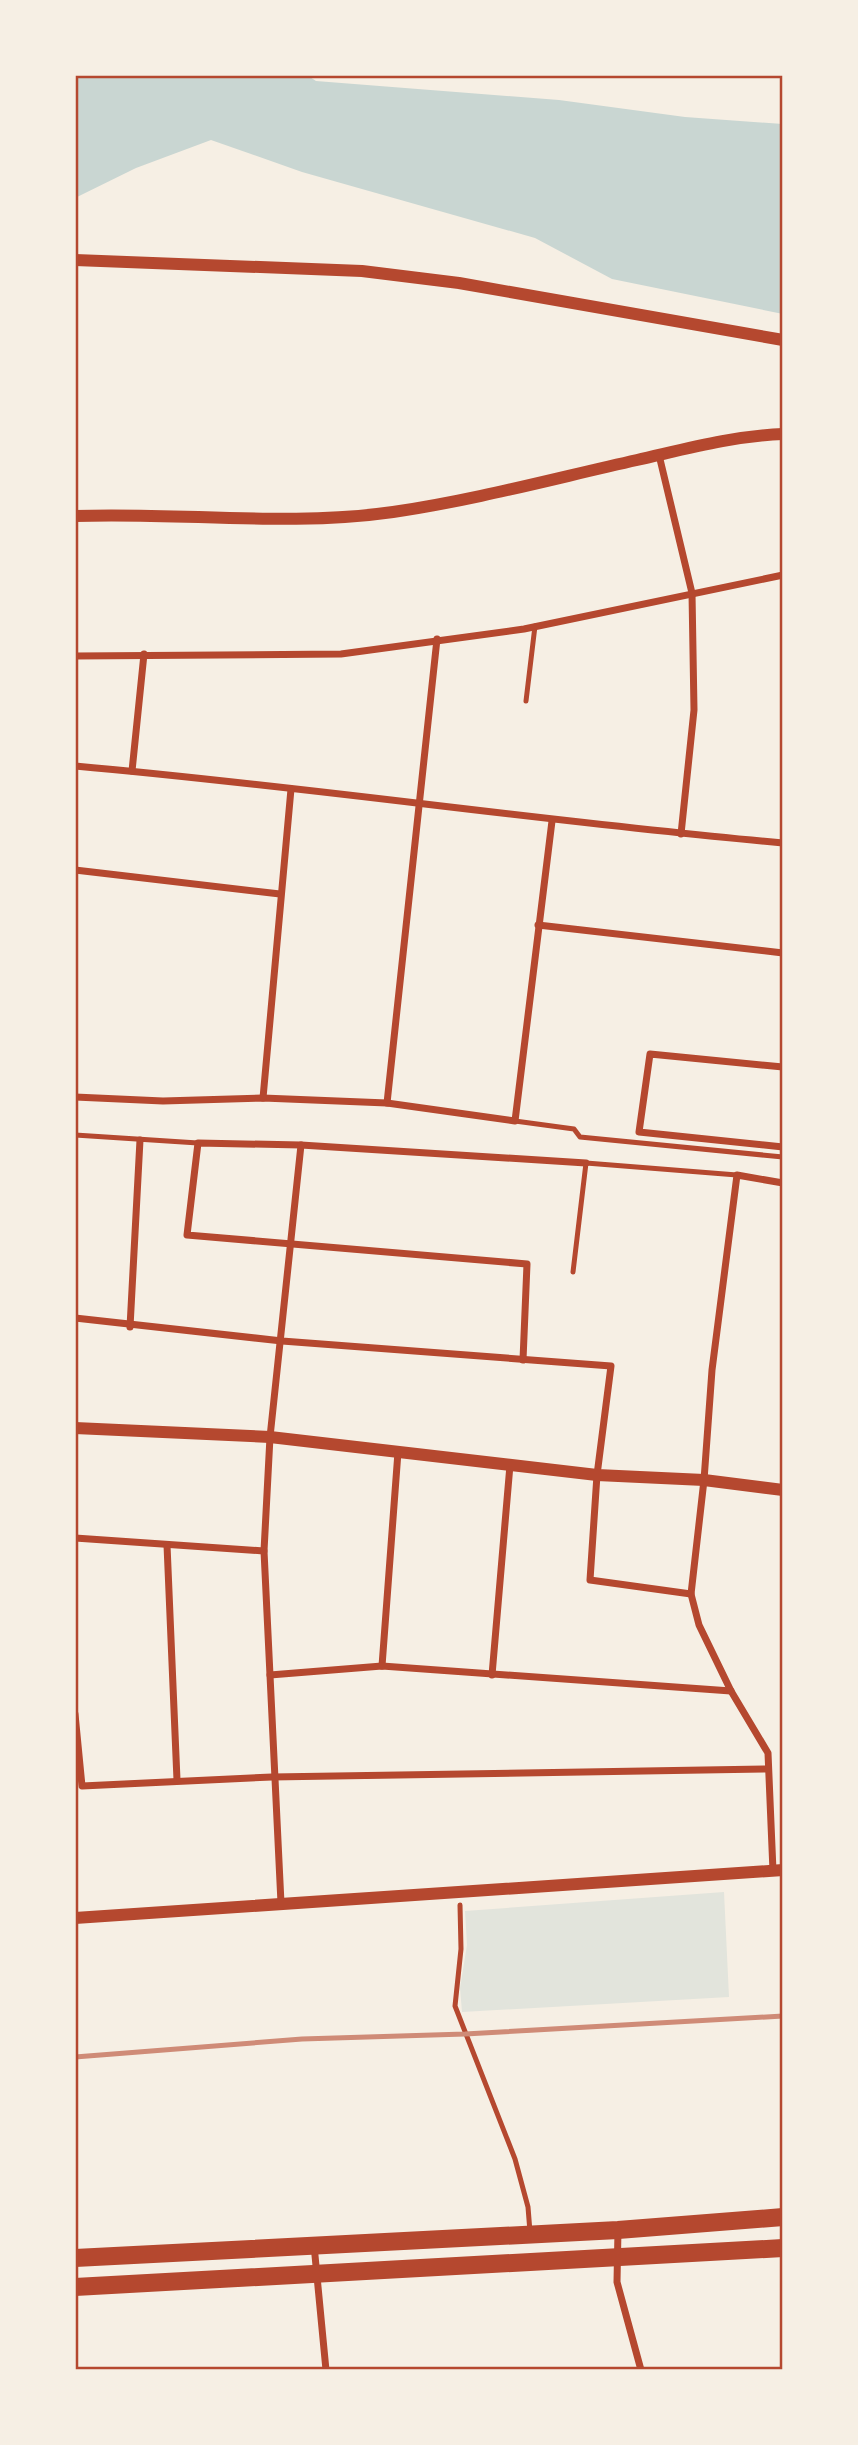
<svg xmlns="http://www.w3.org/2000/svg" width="858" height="2445" viewBox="0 0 858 2445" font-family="Jost,sans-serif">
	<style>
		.green { fill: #e2e4dc }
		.water { fill: #c9d6d2 }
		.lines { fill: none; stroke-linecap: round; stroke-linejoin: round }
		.service { stroke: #b5482f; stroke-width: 5 }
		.minor { stroke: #b5482f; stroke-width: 7 }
		.tertiary { stroke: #b5482f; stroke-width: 12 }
		.trunk { stroke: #b5482f; stroke-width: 18 }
		.rail { stroke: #cf8b77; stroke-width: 5 }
		.neatline { fill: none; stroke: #b5482f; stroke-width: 2.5 }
	</style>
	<rect width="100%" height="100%" fill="#f6efe4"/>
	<path class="green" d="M724 1892 729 1997 462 2012 460 1988 467 1945 465 1911Z"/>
	<path class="water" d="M75 75H307L316 81 559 100 685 117 783 124V314L612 279 535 238 302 172 211 140 136 168 75 198Z"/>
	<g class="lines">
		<g class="service">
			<path d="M526 701 535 626"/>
			<path d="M515 1121 574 1129 580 1137 783 1157"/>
			<path d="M75 1135 198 1143"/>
			<path d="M573 1272 586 1163 737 1175"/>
			<path d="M460 1905 461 1949 455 2006 515 2159 528 2207 530 2232"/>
		</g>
		<g class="minor">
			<path d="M659 455 692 593 694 710 681 834"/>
			<path d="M75 656 341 654 524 629 783 575"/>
			<path d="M75 766C312 787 546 822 783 843"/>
			<path d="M132 771 144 654"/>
			<path d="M75 870 280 894"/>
			<path d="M538 925 783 953"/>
			<path d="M783 1067 650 1054 639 1132 783 1147"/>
			<path d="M75 1097 163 1101 263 1098 387 1103 515 1121 552 821"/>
			<path d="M263 1098 291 789"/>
			<path d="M387 1103 437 639"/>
			<path d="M75 1318 282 1341 611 1366 597 1475 590 1580 691 1594"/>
			<path d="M130 1327 140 1140"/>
			<path d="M523 1360 527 1264 187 1235 198 1143 301 1145 586 1163"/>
			<path d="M75 1538 264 1551"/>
			<path d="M167 1545 177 1780"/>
			<path d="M382 1666 398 1452"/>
			<path d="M270 1675 382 1666 731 1691"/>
			<path d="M492 1675 510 1465"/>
			<path d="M75 1714 82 1786 272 1777 767 1769"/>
			<path d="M773 1871 768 1753 731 1691 699 1625 691 1594 704 1480 712 1370 737 1175 783 1183"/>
			<path d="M281 1903 264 1551 270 1437 301 1145"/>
			<path d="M618 2230 617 2282 641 2370"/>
			<path d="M314 2245 326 2370"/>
		</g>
		<g class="tertiary">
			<path d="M75 260 362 271 459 283 783 340"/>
			<path d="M75 516C181 512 288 527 393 512 475 500 556 478 637 460 686 449 733 436 783 434"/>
			<path d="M75 1428 270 1437 597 1475 704 1480 783 1490"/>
			<path d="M75 1918 783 1870"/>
		</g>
		<g class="trunk">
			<path d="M75 2258 618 2230 783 2217"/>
			<path d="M75 2287 783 2248"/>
		</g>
		<path class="rail" d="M75 2057 302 2039 465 2034 783 2016"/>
	</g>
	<rect width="858" height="2445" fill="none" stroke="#f6efe4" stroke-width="154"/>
	<rect x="77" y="77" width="704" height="2291" class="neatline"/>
</svg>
